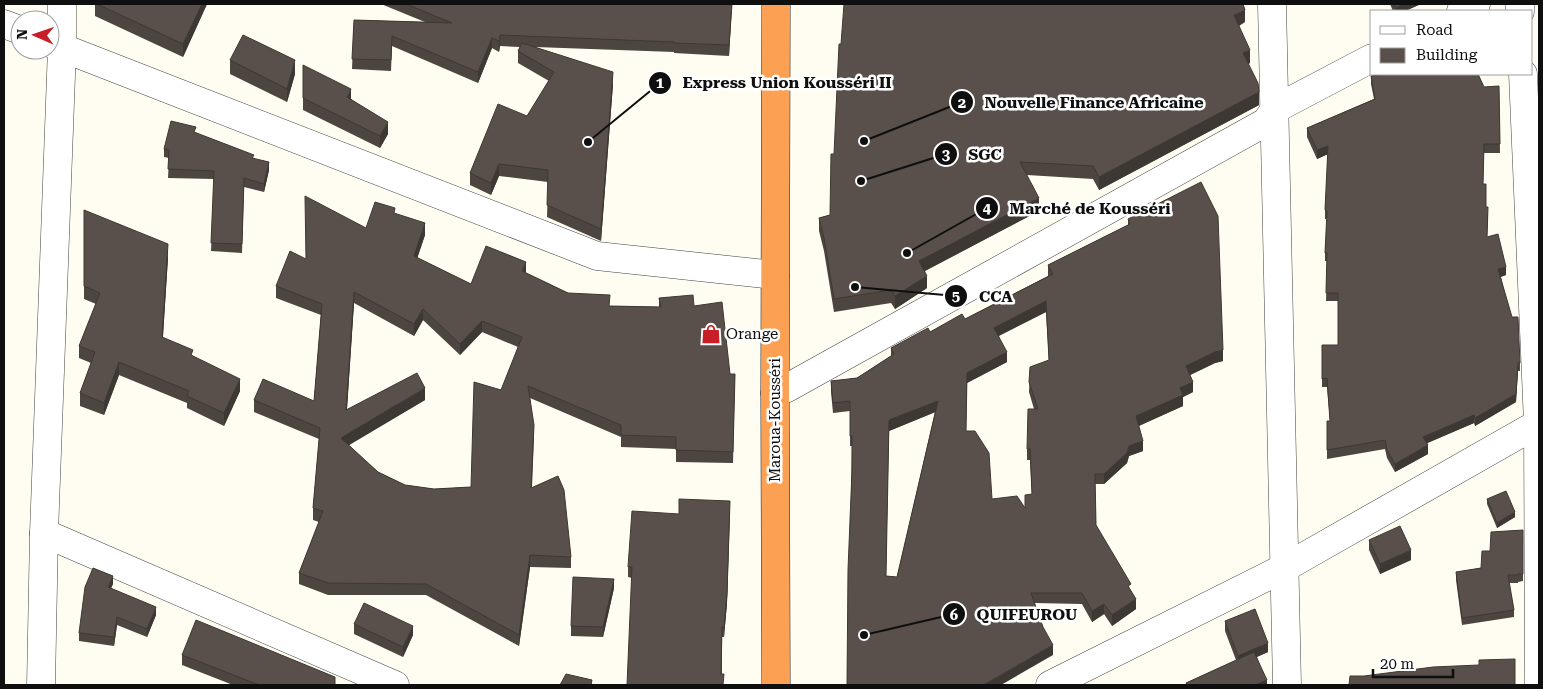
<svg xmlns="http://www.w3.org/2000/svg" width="1543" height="689" viewBox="0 0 1543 689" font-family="'Roboto Serif',serif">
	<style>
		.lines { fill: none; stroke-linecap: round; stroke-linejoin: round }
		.minor-casing { stroke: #424242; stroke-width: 29 }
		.highway-casing { stroke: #202020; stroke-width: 29 }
		.minor { stroke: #fff; stroke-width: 28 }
		.highway { stroke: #fca053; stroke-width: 28 }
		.wall { fill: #4d4540; fill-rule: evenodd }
		.shaded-wall { fill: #3e3834 }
		.building { fill: #59504b; stroke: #3e3834; fill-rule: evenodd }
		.labels { text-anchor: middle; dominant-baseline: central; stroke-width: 5; stroke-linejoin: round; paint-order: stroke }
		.poi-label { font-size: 15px; fill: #0f0f0f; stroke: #fff; text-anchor: start }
		.street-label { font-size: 15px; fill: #0f0f0f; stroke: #fff }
		.leader { fill: none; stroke: #0f0f0f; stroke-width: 2 }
		.callout-dot { fill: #0f0f0f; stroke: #fff; stroke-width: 2 }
		.mark-label { font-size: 15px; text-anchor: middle; font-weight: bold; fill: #fff }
		.callout-label { font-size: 16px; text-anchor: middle; font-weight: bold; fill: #0f0f0f; stroke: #fff; stroke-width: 5; stroke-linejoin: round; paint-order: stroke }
	</style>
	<rect width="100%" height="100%" fill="#fffcf2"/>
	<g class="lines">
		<defs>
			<g id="minor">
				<path d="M1272 4 1287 685"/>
				<path d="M1520 4V11"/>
				<path d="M1461 11 1476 4"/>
				<path d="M4 24 20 30"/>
				<path d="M50 43 597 256 775 275"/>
				<path d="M1523 74 1538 423 1539 685"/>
				<path d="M775 393 787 388 1266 122 1275 109 1372 58"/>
				<path d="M44 533 395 685"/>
				<path d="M41 685 44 533 62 48V4"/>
				<path d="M1050 685 1284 568 1539 423"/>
			</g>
			<path id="highway" d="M776 4 775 393 776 685"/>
		</defs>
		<use href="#minor" class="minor-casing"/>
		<use href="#highway" class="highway-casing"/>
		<use href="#minor" class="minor"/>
		<use href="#highway" class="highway"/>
	</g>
	<g class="wall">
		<path d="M92 4H207L183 57 95 16V5Z"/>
		<path d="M381 4H732L729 56 674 53V52L535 47 613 84 601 241 547 217 548 182 499 176 491 195 470 185V173L527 116 549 81 518 63V51L520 47 500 46 499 52 492 48 478 83 392 46 391 71 352 69 354 20 425 22Z"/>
		<path d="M1390 4H1421L1405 11H1393Z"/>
		<path d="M1245 22 1239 26 1250 63 1248 64 1259 105 1099 190 1093 179 1027 175 1039 211 925 271 927 288 895 309 891 303 834 312 824 251 819 231V218L830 215 834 154Z"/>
		<path d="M230 60 295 74 287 102 230 74Z"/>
		<path d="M303 65 351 99 388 134 380 148 303 110Z"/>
		<path d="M1371 76 1484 87 1499 86 1500 153H1484L1483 184 1486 207 1488 216 1487 237 1506 275 1501 277 1520 363V371H1518L1516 402 1475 426 1474 423 1427 443 1428 454 1395 472 1387 458 1385 449 1327 459V421H1330L1327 387H1322V345H1338V301H1326L1327 261H1325V253L1327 219H1325V210L1328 154 1317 159 1307 137V128L1374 99 1371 84Z"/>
		<path d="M196 133 254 158 269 170 264 192 244 187 242 253 211 251 214 179 168 178 169 158 164 157V149Z"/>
		<path d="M84 210 168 257 163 337 193 356 240 391 224 426 187 408V403L119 375 104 415 80 406V393L91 363 79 358V346L96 304 84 299Z"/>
		<path d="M395 214 425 235 417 258 471 284 526 273 568 293 610 306 659 307V298L694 306 730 374H735L733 463 676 462V449L621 447V437L530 398 534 436 532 488 571 557V568L530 567 519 646 426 595H328L299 584V573L319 522 313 520V508L319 439 254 412V400L314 401 321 315 276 298V286L306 259ZM354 303 414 336 423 320 460 355 482 332 518 347 471 487 434 489 405 485 378 472 348 445 425 400 347 410Z"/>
		<path d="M1128 219 1223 361 1215 363 1190 375 1193 392 1183 397V406L1139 426 1143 451 1129 456 1127 463 1104 484H1095L1096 525 1131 591 1136 609 1112 626 1104 614 1092 622 1082 604 1034 603 1053 655 847 685 852 446H850V411L833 413 831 392V381L857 378 891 356V348L930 332 965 319 1048 276V265L1128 225ZM1046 312 1049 361 1030 367 1029 392 1034 409 1027 449V460H1030L1032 494 1025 508 992 499 966 431 967 383 1007 362 999 336ZM935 412 897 577 886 576 889 431Z"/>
		<path d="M1487 499 1515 517 1497 528 1487 504Z"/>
		<path d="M730 511 727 603 724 637H722V674L723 685 632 578 628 577V567Z"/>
		<path d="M1523 530V581L1518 582V583H1509L1514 610V617L1462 625 1456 580V572L1481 568 1490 551Z"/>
		<path d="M1369 540 1411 560 1380 574 1369 550Z"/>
		<path d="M113 584 111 588 156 615 147 637 117 625 114 646 79 641V633Z"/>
		<path d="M614 588 603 637 571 636V626Z"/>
		<path d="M1225 621 1268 652 1257 657 1267 685H1186V683L1236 660 1225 631Z"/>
		<path d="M354 624 413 635 403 657 354 634Z"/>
		<path d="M182 655 335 685H233L182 665Z"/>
	</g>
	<g class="shaded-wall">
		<path d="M202 4H207L183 57V44Z"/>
		<path d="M732 4 729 56V45Z"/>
		<path d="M1404 4H1421L1405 11H1396V8Z"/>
		<path d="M1245 10V22L1234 28V15Z"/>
		<path d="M500 35V46L499 52V41Z"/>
		<path d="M492 38V48L478 83V72Z"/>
		<path d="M1250 50V63L1243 66V53Z"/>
		<path d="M295 60V74L287 102V89Z"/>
		<path d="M613 72V84L601 241V229Z"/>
		<path d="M351 89V101L347 97Z"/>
		<path d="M1259 92V105L1099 190V177Z"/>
		<path d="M388 122V134L380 148V136Z"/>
		<path d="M1328 146V154L1317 159V150Z"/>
		<path d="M269 162V170L264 192V184Z"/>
		<path d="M499 164V176L491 195V183Z"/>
		<path d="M1039 198V211L919 274V261Z"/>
		<path d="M425 223V235L414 268V256Z"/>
		<path d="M168 244V257L162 350V337Z"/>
		<path d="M526 262V274L522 271Z"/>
		<path d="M1506 267V275L1498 277V269Z"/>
		<path d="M927 276V288L895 309V296Z"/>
		<path d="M354 292V303L346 422V410Z"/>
		<path d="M1046 301V312L994 338V328Z"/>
		<path d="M423 309V320L414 336V324Z"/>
		<path d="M482 321V332L460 355V344Z"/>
		<path d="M1223 350V361L1215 363 1186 377V366L1215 352Z"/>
		<path d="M1007 352V362L967 383V373Z"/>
		<path d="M119 362V375L104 415V403Z"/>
		<path d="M1518 363 1516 402 1475 426V418Z"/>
		<path d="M240 379V391L224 426V413Z"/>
		<path d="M1193 382V392L1183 397V406L1136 427V416L1180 388Z"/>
		<path d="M425 388V400L341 450V438Z"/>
		<path d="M938 401V411L889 431V420Z"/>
		<path d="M1474 415V423L1423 445V437Z"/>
		<path d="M1143 441V451L1129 456 1127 463 1104 484V474L1129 446Z"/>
		<path d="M1428 445V454L1395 472V464Z"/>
		<path d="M730 501 727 603 724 637V627Z"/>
		<path d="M1515 512V517L1497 528V523Z"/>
		<path d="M1411 550V560L1380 574V564Z"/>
		<path d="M530 555V567L519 646V635Z"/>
		<path d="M113 576V584L108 595V587Z"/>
		<path d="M614 579V588L603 637V627Z"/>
		<path d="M1136 599V609L1112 626V615Z"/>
		<path d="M1104 604V614L1092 622V611Z"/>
		<path d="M156 607V615L147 637V629Z"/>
		<path d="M117 617V625L114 646V637Z"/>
		<path d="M413 626V635L403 657V647Z"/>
		<path d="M1268 643V652L1238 665V656Z"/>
		<path d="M1053 645V655L1001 685H983Z"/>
		<path d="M1267 680V685H1255Z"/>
	</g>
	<g class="building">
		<path d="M97 4H202L183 44Z"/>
		<path d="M406 4H732L729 45 674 43V42L500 35 499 41 492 38 478 72 392 36 391 60 352 59 354 20 452 23Z"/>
		<path d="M844 4H1243L1245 10 1234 15 1250 50 1243 53 1258 83 1259 92 1099 177 1093 166 1020 162 1039 198 919 261 927 276 895 296 891 290 834 299 824 238 819 218 830 215 831 154H834L839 44H841Z"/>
		<path d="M1394 4H1404L1396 8Z"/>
		<path d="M243 35 295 60 287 89 230 60Z"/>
		<path d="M522 43 613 72 601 229 547 205 548 170 499 164 491 183 470 173 498 104 527 116 554 72 518 51Z"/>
		<path d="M303 65 351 89 347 97 388 122 380 136 303 98Z"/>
		<path d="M1386 74H1478L1484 87 1499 86 1500 144H1484L1483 184H1486V207H1488L1487 237 1498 234 1506 267 1498 269 1512 317H1518L1520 363H1518L1516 394 1475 418 1474 415 1423 437 1428 445 1395 464 1387 450 1385 440 1327 450V421H1330L1327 378 1322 379V345H1338V293H1326L1327 253H1325L1327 211 1325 210 1328 146 1317 150 1307 128 1375 99 1371 76Z"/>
		<path d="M171 121 196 127 194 132 254 155 252 158 269 162 264 184 244 178 242 244 211 243 214 171 168 169 169 150 164 149Z"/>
		<path d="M1201 182 1218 216 1223 350 1215 352 1186 366 1193 382 1180 388 1183 395 1136 416 1143 441 1129 446 1127 453 1104 474H1095L1096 525 1131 584 1128 586 1136 599 1112 615 1104 604 1092 611 1082 593H1031L1043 627 1053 645 983 685H847L848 570 852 471V436H850V401L833 403 831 381 857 378 894 354 891 348 928 328 930 332 962 314 965 319 1053 274 1048 265 1130 224 1128 219ZM1046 301 1049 360 1030 367 1029 382 1038 409H1028L1027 449H1030L1032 494 1025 495V508L1017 496 992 499 989 453 975 431H966L967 373 1007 352 994 328ZM938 401 897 577 886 576 889 420Z"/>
		<path d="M305 196 366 228 375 202 395 208 394 213 425 223 414 256 471 284 486 246 526 262 522 271 568 293 610 295 609 306 661 307 659 298 693 295 694 306 722 302 730 374H735L733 452 676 450V437L621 435V425L528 386 534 425 531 488 558 476 564 490 571 557 530 555 519 635 426 584 328 583 299 573 323 511 313 508 320 428 254 400 263 379 314 401 322 304 276 286 290 251 306 259ZM354 292 414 324 423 309 460 344 482 321 522 337 501 390 474 382 471 487 434 489 405 485 378 472 341 438 425 388 417 373 346 410Z"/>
		<path d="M84 210 168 244 162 337 193 350 191 355 240 379 224 413 187 396 189 391 119 362 104 403 80 393 95 352 79 346 100 293 84 286Z"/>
		<path d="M1506 491 1515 512 1497 523 1487 499Z"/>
		<path d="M679 499 730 501 727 593 724 627H722L721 674H724L723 685H627L632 567H628L632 511 679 514Z"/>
		<path d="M1400 526 1411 550 1380 564 1369 540Z"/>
		<path d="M1523 530V574H1518V575H1508L1514 610 1462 618 1456 572 1481 568 1482 551H1490L1491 532Z"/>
		<path d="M93 568 113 576 108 587 156 607 147 629 117 617 114 637 79 633 85 587Z"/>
		<path d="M573 577 614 579 603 627 571 626Z"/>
		<path d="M364 603 413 626 403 647 354 624Z"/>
		<path d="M1255 609 1268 643 1238 656 1225 621Z"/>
		<path d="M196 620 335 677V685H259L182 655Z"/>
		<path d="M1254 652 1267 680 1255 685H1187L1186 683Z"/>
		<path d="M1515 659V685H1349L1350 676H1364L1433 667 1479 665V660Z"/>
		<path d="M566 674 592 680 591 685H560Z"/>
	</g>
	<defs>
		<symbol id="shop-bare" viewBox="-9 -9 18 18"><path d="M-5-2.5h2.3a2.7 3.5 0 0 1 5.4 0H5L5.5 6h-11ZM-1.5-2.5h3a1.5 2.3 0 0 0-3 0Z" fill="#c81e27" stroke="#fff" stroke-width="2.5" paint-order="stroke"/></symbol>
	</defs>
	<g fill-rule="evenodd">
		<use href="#shop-bare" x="697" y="320" width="28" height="28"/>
	</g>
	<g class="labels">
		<g class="poi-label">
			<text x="726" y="334">Orange</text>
		</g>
		<g class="street-label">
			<text transform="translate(775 420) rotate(-90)">Maroua-Kousséri</text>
		</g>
	</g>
	<path class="leader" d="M588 142L660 83M864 141L962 102M861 181L946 154M907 253L987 208M855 287L956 296M864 635L954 614"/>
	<g class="callout-dot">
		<circle cx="588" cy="142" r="5"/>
		<circle cx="864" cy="141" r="5"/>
		<circle cx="861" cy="181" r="5"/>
		<circle cx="907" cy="253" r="5"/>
		<circle cx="855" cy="287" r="5"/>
		<circle cx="864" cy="635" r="5"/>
		<circle cx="660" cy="83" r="12"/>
		<circle cx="962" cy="102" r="12"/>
		<circle cx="946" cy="154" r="12"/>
		<circle cx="987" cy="208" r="12"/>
		<circle cx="956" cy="296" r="12"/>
		<circle cx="954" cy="614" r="12"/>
	</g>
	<g class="mark-label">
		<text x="660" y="88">1</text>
		<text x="962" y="108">2</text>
		<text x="946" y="160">3</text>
		<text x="987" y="213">4</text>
		<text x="956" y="301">5</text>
		<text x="954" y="620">6</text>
	</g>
	<g class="callout-label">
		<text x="787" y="88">Express Union Kousséri II</text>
		<text x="1094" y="108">Nouvelle Finance Africaine</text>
		<text x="985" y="160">SGC</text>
		<text x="1090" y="214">Marché de Kousséri</text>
		<text x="996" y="302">CCA</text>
		<text x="1027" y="620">QUIFEUROU</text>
	</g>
	<rect width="1543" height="689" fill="none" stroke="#0f0f0f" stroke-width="10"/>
	<rect x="1370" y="10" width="162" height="65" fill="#ffffff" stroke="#9f9f9f"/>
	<rect x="1380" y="26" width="25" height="8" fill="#ffffff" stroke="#9f9f9f"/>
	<text x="1416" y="35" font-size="15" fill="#0f0f0f">Road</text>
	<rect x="1380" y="48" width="25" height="15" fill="#59504b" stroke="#9f9f9f"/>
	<text x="1416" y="60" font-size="15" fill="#0f0f0f">Building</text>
	<g transform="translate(35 35) rotate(272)"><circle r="24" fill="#ffffff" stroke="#9f9f9f"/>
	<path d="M0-4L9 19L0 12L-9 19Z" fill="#c81e27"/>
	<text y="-8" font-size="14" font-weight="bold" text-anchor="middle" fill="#0f0f0f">N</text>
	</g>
	<path d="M1373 669v8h80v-8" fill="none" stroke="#0f0f0f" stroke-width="2.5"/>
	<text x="1380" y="669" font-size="15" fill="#0f0f0f" stroke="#ffffff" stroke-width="4" paint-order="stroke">20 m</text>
</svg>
